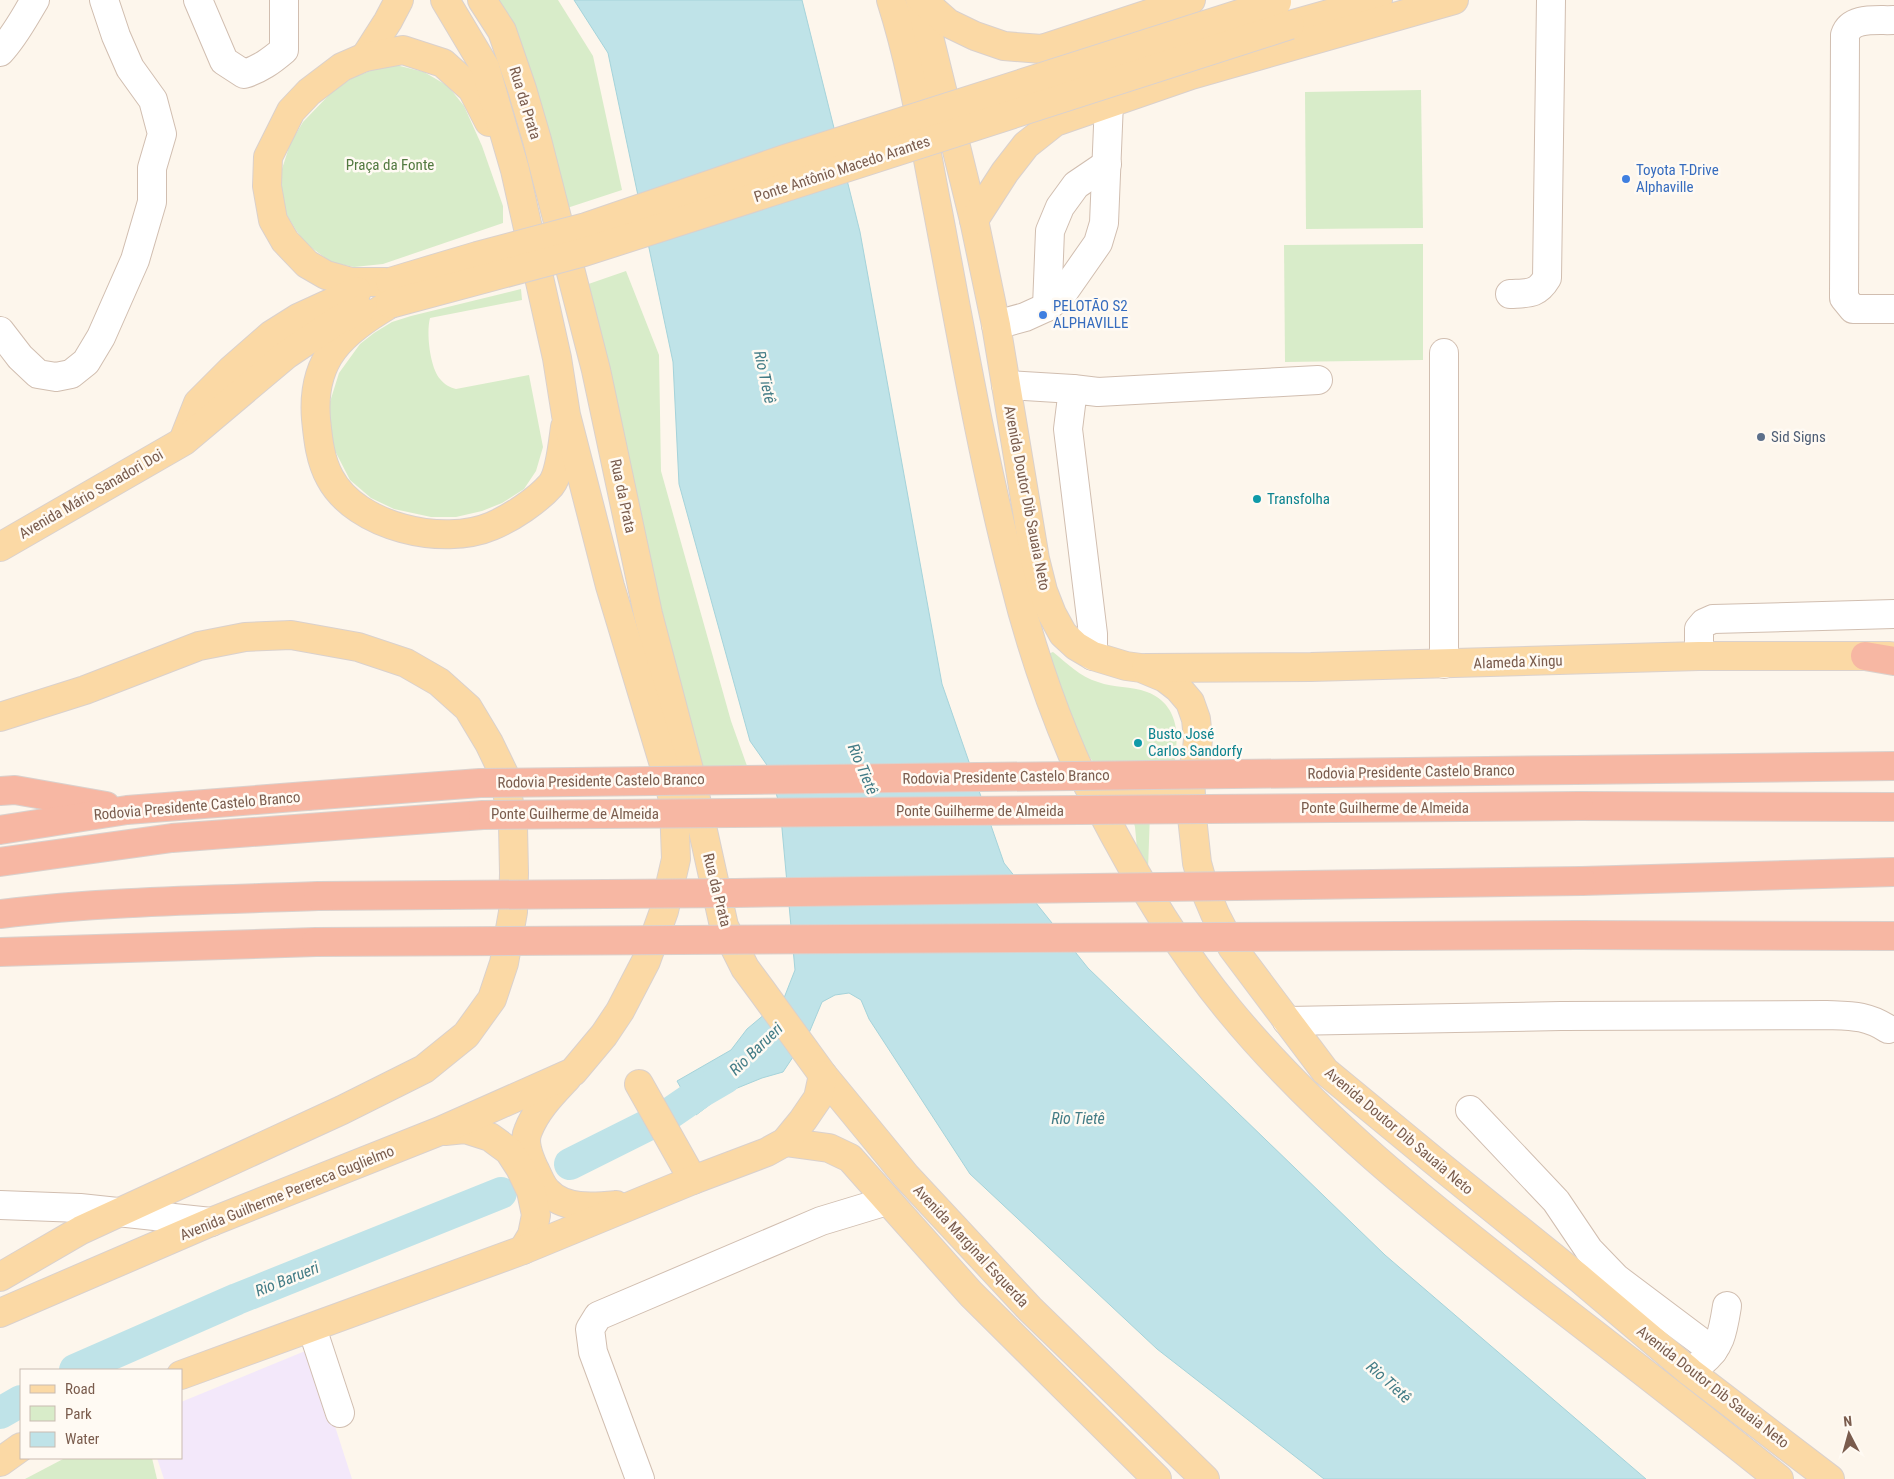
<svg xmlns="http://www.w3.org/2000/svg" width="1894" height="1479" viewBox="0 0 1894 1479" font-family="'Roboto Condensed',sans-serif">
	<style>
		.education { fill: #f3e8fa }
		.green { fill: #d8ecc9 }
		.water { fill: #bfe3e8; stroke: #a5d3da }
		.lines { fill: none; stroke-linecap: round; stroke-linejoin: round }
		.river { stroke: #bfe3e8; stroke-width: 32 }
		.minor-casing { stroke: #d1beb0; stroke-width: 30 }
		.major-casing { stroke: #dad1cd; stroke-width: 30 }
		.highway-casing { stroke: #dad1cd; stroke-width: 30 }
		.minor { stroke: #fff; stroke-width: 28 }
		.major { stroke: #fbd9a5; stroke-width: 28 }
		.highway { stroke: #f7b7a3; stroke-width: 28 }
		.major-bridge-casing { stroke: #dad1cd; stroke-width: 30; stroke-linecap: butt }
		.highway-bridge-casing { stroke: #dad1cd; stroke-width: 30; stroke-linecap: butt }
		.major-bridge { stroke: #fbd9a5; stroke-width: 28 }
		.highway-bridge { stroke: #f7b7a3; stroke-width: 28 }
		.shop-dot { fill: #3f7fe0; stroke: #fffaf3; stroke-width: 2 }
		.service-dot { fill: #5c6f8a; stroke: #fffaf3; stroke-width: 2 }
		.culture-dot { fill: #0f9aa8; stroke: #fffaf3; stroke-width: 2 }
		.labels { text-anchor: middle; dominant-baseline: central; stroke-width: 5; stroke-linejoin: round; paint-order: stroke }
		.street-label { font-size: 15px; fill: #7a5c4d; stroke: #fffaf3 }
		.park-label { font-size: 15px; fill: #537a41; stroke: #fffaf3 }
		.shop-label { font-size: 15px; fill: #366cbe; stroke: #fffaf3; text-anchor: start }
		.service-label { font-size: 15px; fill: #4e5e75; stroke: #fffaf3; text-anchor: start }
		.culture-label { font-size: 15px; fill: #0d838f; stroke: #fffaf3; text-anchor: start }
		.water-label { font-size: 16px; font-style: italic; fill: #437c86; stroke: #fffaf3 }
	</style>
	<rect width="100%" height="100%" fill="#fdf6ec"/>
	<path class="education" d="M310 1349 352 1479H164L157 1458H181V1402Z"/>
	<g class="green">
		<path d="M493 0H558L593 56 622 190 567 208Z"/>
		<path d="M396 65 424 72 448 86 464 106 482 146 503 206V223L383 264 354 267 331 262 305 243 296 230 287 215 282 197V169L290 144 303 122 330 94 352 78 373 70Z"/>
		<path d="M1421 90 1423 228 1306 229 1305 92Z"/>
		<path d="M1423 244V360L1285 362 1284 245Z"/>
		<path d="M626 271 659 355 661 471 731 721 757 794 703 793 574 289Z"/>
		<path d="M521 289 522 300 430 318C426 333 430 368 440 379 445 385 449 387 456 389L529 375 543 447 536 471 524 489 502 503 482 511 456 517H431L394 509 371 498 350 480 332 445 329 405 339 373 360 344 374 333 392 322 411 316Z"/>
		<path d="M1053 652C1067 663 1080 677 1098 682 1114 688 1131 686 1147 692 1172 701 1179 725 1176 748 1175 753 1176 760 1174 764 1169 771 1157 778 1151 784L1148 870 1138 860 1135 827 1122 782 1097 767 1085 751 1048 654Z"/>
		<path d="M65 1458H152L157 1479H25Z"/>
	</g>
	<path class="water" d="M574 0H802L860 232 942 684 1004 863 1088 968 1385 1255 1646 1479H1324L1157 1349 970 1174 869 1019 861 1000 849 993 835 995 822 1002 809 1033 783 1072 762 1078 725 1093 696 1115 677 1081 731 1050 747 1029 784 998 795 970 780 807 769 768 750 741 679 484 673 362 608 53Z"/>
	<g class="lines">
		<g class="river">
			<path d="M570 1164 666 1116 701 1092 725 1078"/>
			<path d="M75 1370 237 1299 501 1193"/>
			<path d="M0 1413 21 1401"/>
		</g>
		<defs>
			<g id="minor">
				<path d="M198 0 224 61 244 74C260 69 271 61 284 50V0"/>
				<path d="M1894 20C1878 21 1851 16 1845 35L1844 298 1853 309H1894"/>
				<path d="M0 52C15 36 24 18 35 0"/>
				<path d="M1510 294C1528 293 1537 295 1547 278L1551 0"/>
				<path d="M1047 307 1050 231 1060 207 1076 185 1107 164"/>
				<path d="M996 325 1025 317 1047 307 1061 296 1098 243 1104 223 1109 102"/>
				<path d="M0 331 20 357 38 374 56 377 71 374 86 362 101 337 135 260 152 202V168L162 134 153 100 130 68 116 36 104 0"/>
				<path d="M1006 385 1073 389"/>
				<path d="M1093 656V634L1068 429 1073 389 1098 392 1318 380"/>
				<path d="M1699 656V629L1704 623 1713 619 1894 614"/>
				<path d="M1444 664V353"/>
				<path d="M1287 1021 1561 1016 1826 1015C1852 1016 1866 1015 1888 1029"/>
				<path d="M1470 1110 1556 1201 1589 1250 1616 1278 1713 1351"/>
				<path d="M0 1205 80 1208 211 1222"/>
				<path d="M312 1328 340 1413"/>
				<path d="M1701 1363C1721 1347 1723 1331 1727 1306"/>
				<path d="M640 1479 593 1352 590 1329 598 1316 821 1221 887 1201"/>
			</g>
			<g id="major">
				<path d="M482 0 502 31 522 89 537 140 596 370 648 614 692 781 724 926 745 968 762 991 823 1075 906 1176 1030 1309 1205 1479"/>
				<path d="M891 0C913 69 924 141 938 212 961 333 982 456 1013 576 1028 637 1048 698 1073 756 1080 773 1090 788 1098 804 1135 876 1177 947 1229 1010 1317 1117 1427 1204 1536 1289 1618 1352 1699 1415 1779 1479"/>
				<path d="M920 0 974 220 996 325 1035 559 1043 591 1052 614 1063 634 1076 646 1093 656 1126 666 1141 668 1165 678 1178 688 1190 702 1196 719 1198 739 1196 759 1190 775 1192 817 1197 863 1204 888 1215 914 1232 947 1325 1071 1433 1160 1579 1278 1690 1372 1830 1479"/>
				<path d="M922 0 948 23 975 36 1004 46 1042 49 1191 0"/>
				<path d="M1290 25 1378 0"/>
				<path d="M365 57 388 21 399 0"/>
				<path d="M974 220 1005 172 1026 145 1055 122 1191 75 1454 0"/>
				<path d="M390 282H351L326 275 307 264 285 241 273 220 267 186 268 157 291 111 309 92 342 67 365 57 403 50 443 63 472 89 489 122"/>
				<path d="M390 304C342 333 311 358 316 419 318 439 320 460 330 478 356 527 443 547 492 526 511 518 537 501 551 485 560 474 563 441 565 427"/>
				<path d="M185 436 198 403 231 370 271 335 298 318 357 291"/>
				<path d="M0 547 184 441 286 355 338 320 360 310"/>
				<path d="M1146 668 1311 667 1699 656H1890"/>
				<path d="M0 717 85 690 199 646 245 637 291 635 358 647 406 663 439 682 468 708 489 743 504 774 513 826 514 873 513 912 504 963 492 999 466 1035 424 1069 342 1110 81 1230 0 1277"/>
				<path d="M1089 787C1111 792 1146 799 1167 790 1175 786 1183 780 1190 775"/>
				<path d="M567 1078C552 1094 536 1110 528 1131 523 1142 529 1157 534 1168 538 1175 541 1185 547 1191 564 1210 594 1207 616 1205"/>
				<path d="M639 1084 693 1180"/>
				<path d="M445 1131 465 1129 490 1137 509 1151 520 1168 531 1191 536 1215 532 1235 523 1250"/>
				<path d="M785 1142 829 1148 850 1158 971 1294 1157 1479"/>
				<path d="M0 1313 211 1222 440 1131 573 1072 604 1035 620 1011 646 961 664 911 676 859 674 805 668 778 610 586 566 415 557 358 515 170 485 67 445 0"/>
				<path d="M181 1375 523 1250 693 1180 767 1152 785 1142 803 1120 818 1098 823 1075"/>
				<path d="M0 1462 21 1447"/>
			</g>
			<g id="highway">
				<path d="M1865 656 1894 661"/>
				<path d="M1576 770 1894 766"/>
				<path d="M0 791 15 790 106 806"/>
				<path d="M1579 806 1894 807"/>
				<path d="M0 830 127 810 307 796"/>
				<path d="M0 862 172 838 483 815"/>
				<path d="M1582 881 1894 872"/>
				<path d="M0 914C105 901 212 900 318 896"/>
				<path d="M1578 935 1894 936"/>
				<path d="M0 952 316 942"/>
			</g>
		</defs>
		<use href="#minor" class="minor-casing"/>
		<use href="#major" class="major-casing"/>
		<use href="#highway" class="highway-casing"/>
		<use href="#minor" class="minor"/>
		<use href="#major" class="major"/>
		<use href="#highway" class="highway"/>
		<defs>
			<g id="major-bridge">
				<path d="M390 282 477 256 586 227 785 159 1277 2"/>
				<path d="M390 304 584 252 1290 25"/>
			</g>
			<g id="highway-bridge">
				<path d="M307 796 480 783 1576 770"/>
				<path d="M483 815 1579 806"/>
				<path d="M318 896 735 893 1582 881"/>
				<path d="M316 942 1578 935"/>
			</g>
		</defs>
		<use href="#major-bridge" class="major-bridge-casing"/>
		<use href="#highway-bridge" class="highway-bridge-casing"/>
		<use href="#major-bridge" class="major-bridge"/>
		<use href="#highway-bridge" class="highway-bridge"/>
	</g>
	<g class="shop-dot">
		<circle cx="1626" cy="179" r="5"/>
		<circle cx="1043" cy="315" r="5"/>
	</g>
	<circle class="service-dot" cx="1761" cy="437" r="5"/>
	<g class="culture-dot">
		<circle cx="1257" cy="499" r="5"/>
		<circle cx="1138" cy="743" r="5"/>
	</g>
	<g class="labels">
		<g class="street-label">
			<text transform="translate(525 103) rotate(73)">Rua da Prata</text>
			<text transform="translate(842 169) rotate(-18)">Ponte Antônio Macedo Arantes</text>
			<text transform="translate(91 494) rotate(-30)">Avenida Mário Sanadori Doi</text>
			<text transform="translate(623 496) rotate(78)">Rua da Prata</text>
			<text transform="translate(1027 498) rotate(79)">Avenida Doutor Dib Sauaia Neto</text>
			<text transform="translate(1518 662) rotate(-2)">Alameda Xingu</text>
			<text transform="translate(1411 772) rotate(-1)">Rodovia Presidente Castelo Branco</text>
			<text transform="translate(1006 777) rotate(-1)">Rodovia Presidente Castelo Branco</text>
			<text transform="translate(601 781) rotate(-1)">Rodovia Presidente Castelo Branco</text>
			<text transform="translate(197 806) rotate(-5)">Rodovia Presidente Castelo Branco</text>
			<text x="1385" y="808">Ponte Guilherme de Almeida</text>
			<text x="980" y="811">Ponte Guilherme de Almeida</text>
			<text x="575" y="814">Ponte Guilherme de Almeida</text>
			<text transform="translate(717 890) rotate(76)">Rua da Prata</text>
			<text transform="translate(1399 1131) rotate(40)">Avenida Doutor Dib Sauaia Neto</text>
			<text transform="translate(287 1193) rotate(-22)">Avenida Guilherme Perereca Guglielmo</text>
			<text transform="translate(971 1246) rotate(47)">Avenida Marginal Esquerda</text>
			<text transform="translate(1713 1387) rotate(38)">Avenida Doutor Dib Sauaia Neto</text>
		</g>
		<g class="park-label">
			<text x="390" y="165">Praça da Fonte</text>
		</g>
		<g class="shop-label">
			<text x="1636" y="170">Toyota T-Drive<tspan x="1636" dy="17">Alphaville</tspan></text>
			<text x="1053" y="306">PELOTÃO S2<tspan x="1053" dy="17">ALPHAVILLE</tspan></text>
		</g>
		<g class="service-label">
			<text x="1771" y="437">Sid Signs</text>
		</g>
		<g class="culture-label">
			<text x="1267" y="499">Transfolha</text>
			<text x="1148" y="734">Busto José<tspan x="1148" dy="17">Carlos Sandorfy</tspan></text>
		</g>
		<g class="water-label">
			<text transform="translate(765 377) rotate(78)">Rio Tietê</text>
			<text transform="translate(863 769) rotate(67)">Rio Tietê</text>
			<text transform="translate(756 1049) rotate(-44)">Rio Barueri</text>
			<text x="1078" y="1118">Rio Tietê</text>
			<text transform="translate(287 1279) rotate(-22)">Rio Barueri</text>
			<text transform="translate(1389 1382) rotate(42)">Rio Tietê</text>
		</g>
	</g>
	<rect x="20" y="1369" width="162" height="90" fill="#fffaf3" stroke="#cabbb1"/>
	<rect x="30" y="1385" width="25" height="8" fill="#fbd9a5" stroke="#cabbb1"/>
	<text x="65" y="1394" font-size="15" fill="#7a5c4d">Road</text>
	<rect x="30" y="1406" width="25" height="15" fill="#d8ecc9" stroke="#cabbb1"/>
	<text x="65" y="1419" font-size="15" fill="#7a5c4d">Park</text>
	<rect x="30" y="1432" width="25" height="15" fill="#bfe3e8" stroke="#cabbb1"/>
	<text x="65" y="1444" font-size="15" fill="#7a5c4d">Water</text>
	<g transform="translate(1849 1434) rotate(354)" stroke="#fffaf3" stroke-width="4" paint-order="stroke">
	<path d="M0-4L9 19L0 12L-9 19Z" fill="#7a5c4d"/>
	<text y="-8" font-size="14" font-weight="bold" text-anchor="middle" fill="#7a5c4d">N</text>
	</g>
</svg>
